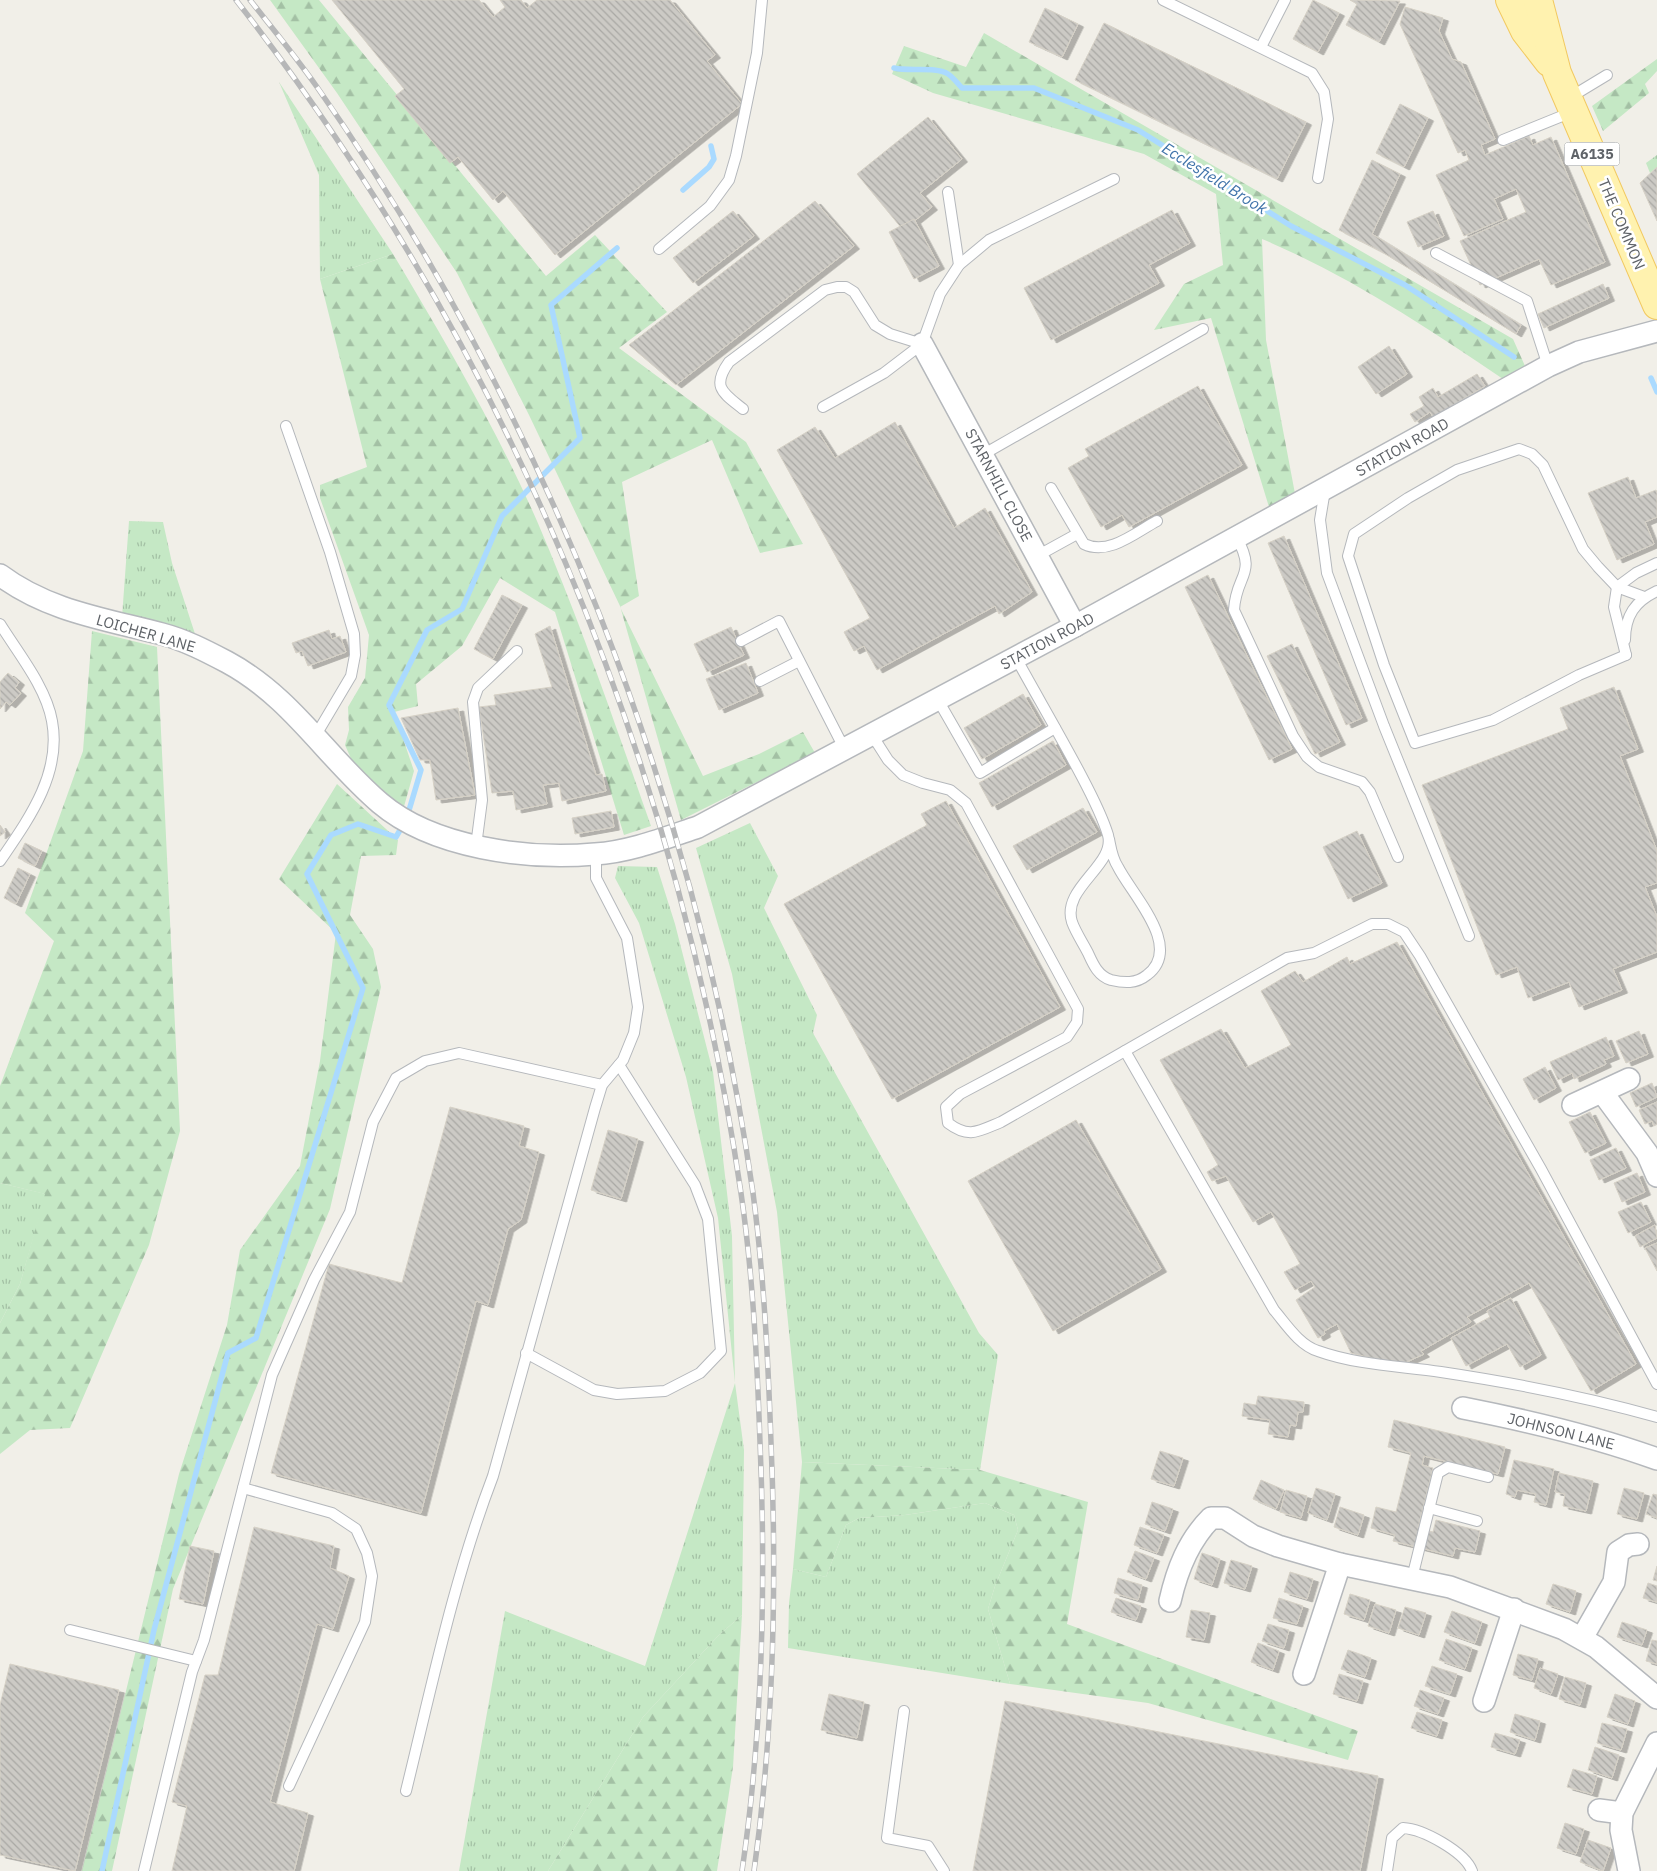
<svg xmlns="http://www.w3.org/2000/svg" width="1657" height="1871" viewBox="0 0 1657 1871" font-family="'IBM Plex Sans',sans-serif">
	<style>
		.grass { fill: url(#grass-tufts) }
		.forest { fill: url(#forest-firs) }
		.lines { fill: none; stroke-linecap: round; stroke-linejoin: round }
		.stream { stroke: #aadaff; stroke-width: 5.5 }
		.building { fill: url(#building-back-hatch); stroke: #d6d1c6; filter: url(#shadow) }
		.lane-casing { stroke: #b5b8bc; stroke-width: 12 }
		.street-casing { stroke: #b5b8bc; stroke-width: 24 }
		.primary-casing { stroke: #f2c960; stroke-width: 30 }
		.lane { stroke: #fff; stroke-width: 10 }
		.street { stroke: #fff; stroke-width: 21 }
		.primary { stroke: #fff2af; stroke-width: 28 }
		.rail-casing { stroke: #b6b7b8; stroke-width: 5.5 }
		.rail { stroke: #fff; stroke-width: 4; stroke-dasharray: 11; stroke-linecap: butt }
		.labels { text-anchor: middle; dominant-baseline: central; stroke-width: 5; stroke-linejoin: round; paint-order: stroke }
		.shield { fill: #fff; stroke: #8f9295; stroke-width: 1 }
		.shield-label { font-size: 14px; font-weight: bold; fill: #5f6368 }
		.street-label { font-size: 15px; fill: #5f6368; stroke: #fff }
		.water-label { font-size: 16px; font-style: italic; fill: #4174aa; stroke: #fff }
	</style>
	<defs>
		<pattern id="grass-tufts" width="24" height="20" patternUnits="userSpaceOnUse" patternTransform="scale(1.25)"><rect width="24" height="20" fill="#c5e8c5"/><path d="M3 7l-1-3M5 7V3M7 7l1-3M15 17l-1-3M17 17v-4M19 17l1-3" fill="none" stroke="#a3c0a4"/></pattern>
		<pattern id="forest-firs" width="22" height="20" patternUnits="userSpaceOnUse" patternTransform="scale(1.25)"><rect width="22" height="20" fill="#c5e8c5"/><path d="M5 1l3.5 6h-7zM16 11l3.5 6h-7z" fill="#a3c0a4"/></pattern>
		<pattern id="building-back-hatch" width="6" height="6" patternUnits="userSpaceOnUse" patternTransform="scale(1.25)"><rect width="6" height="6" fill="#cccac5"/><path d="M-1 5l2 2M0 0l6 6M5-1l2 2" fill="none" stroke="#a9a8a4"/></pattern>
		<filter id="shadow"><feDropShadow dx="5.5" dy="3" stdDeviation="0" flood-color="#0004"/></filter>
	</defs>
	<rect width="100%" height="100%" fill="#f1efe8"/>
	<g class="grass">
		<path d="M279 82 393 254 320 279 319 175Z"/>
		<path d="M1657 155V167L1650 173 1646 163Z"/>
		<path d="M129 521 163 522 172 563 196 637 122 617Z"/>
		<path d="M750 823 778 876 764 908 817 1015 813 1033 979 1333 998 1355 980 1470 802 1462 777 1212 732 974 696 848Z"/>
		<path d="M618 866 657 867 675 924 713 1072 732 1236 735 1383 744 1450 742 1615 718 1636 643 1717 548 1871H459L505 1611 645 1666 735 1383 718 1218 686 1077 639 923 615 878Z"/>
		<path d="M0 1183 46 1194 20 1284 0 1323Z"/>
		<path d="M985 1503 1014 1515 1018 1530 995 1586 988 1609 1010 1684 788 1648 789 1603 793 1569 826 1577 846 1525 859 1518 905 1515Z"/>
	</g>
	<g class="forest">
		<path d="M270 0H319L546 276 595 235 667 312 619 348 746 442 803 544 760 553 712 440 622 482 639 596 620 607 703 776 759 754 803 732 815 753 681 820 620 606 529 415 457 273 337 93Z"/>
		<path d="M984 33 1513 339 1525 366 1503 379C1426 327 1348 275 1262 239L1266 340 1296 499 1269 507 1211 318 1154 330 1184 284 1223 265 1216 194 1144 154 933 93 892 74 904 46 966 67Z"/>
		<path d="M1657 59V71L1645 84 1649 93 1603 131 1592 106Z"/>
		<path d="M393 254C445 341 496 428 537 521 580 621 615 724 651 826L624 835 555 612 500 578 462 646 416 684 418 706 394 712 414 771 403 810 352 761 345 745 349 730 348 707 365 678 369 635 320 498V485L367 467 320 279Z"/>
		<path d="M92 631 157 647 180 1131 149 1245 70 1428 30 1430 0 1454V1323L20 1284 45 1194 0 1183V1086L54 941 25 913 83 751Z"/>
		<path d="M337 784 398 840 396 855 361 856 350 915 373 949 381 987 330 1209 173 1589 112 1871H82L179 1474 227 1325 240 1250 300 1166 320 1061 336 933 279 879Z"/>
		<path d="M802 1462 980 1470 1088 1502 1067 1624 1358 1731 1348 1760 1148 1703 1010 1684 988 1609 995 1586 1018 1530 1014 1515 985 1503 905 1515 859 1518 846 1525 826 1577 793 1569Z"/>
		<path d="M742 1615 733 1767 717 1871H548L643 1717 718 1636Z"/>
	</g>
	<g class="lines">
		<g class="stream">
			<path d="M894 68C910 72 935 66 948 74 953 77 958 84 962 88H1034L1138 130 1291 226 1405 285 1514 357"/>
			<path d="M683 190 709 167 714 159 711 146"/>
			<path d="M1651 378 1657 392"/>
			<path d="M407 817 421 770 389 705 427 630 462 609 502 516 580 438 551 305 617 248"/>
			<path d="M102 1871 154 1630 228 1353 256 1338 363 988 307 874 331 835 358 824 396 837 403 825"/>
		</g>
	</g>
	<g class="building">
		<path d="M332 0H479L493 17 505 7 500 0H521L527 8 537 0H670L715 55 707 61 742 104 555 255 503 191 493 200 458 157 450 163 395 96 404 89Z"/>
		<path d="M1313 0 1339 13 1318 52 1293 39Z"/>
		<path d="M1350 0 1400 1 1379 42 1346 25 1357 4Z"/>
		<path d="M1405 7 1443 18 1439 31 1452 59 1461 62 1495 139 1481 145 1485 155 1529 136 1533 145 1551 137 1605 262 1551 285 1539 259 1480 285 1460 241 1526 212 1516 189 1494 199 1503 219 1464 236 1436 175 1469 160 1465 150 1458 153 1400 24Z"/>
		<path d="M1045 8 1078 24 1062 57 1029 42Z"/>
		<path d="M1104 23 1306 122 1277 179 1075 80Z"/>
		<path d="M1400 104 1428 118 1404 167 1376 153Z"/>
		<path d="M928 117 962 159 920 193 932 207 903 230 857 174Z"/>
		<path d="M1372 160 1400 174 1372 234 1521 325 1516 334 1382 252 1339 230Z"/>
		<path d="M1657 167V221L1640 183Z"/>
		<path d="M815 201 854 246 676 385 629 345Z"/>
		<path d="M1172 210 1190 243 1149 265 1159 283 1051 340 1024 288Z"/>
		<path d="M733 211 754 236 693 283 673 258Z"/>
		<path d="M1433 211 1444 236 1418 247 1407 222Z"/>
		<path d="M914 219 939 266 914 279 889 232Z"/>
		<path d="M1603 284 1609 298 1544 328 1538 314Z"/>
		<path d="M1389 346 1407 374 1376 394 1358 367Z"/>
		<path d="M1477 374 1485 386 1433 417 1430 412 1415 422 1410 414 1424 406 1419 397 1433 388 1438 397Z"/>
		<path d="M1198 386 1242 465 1129 527 1122 515 1101 527 1068 468 1089 456 1085 449Z"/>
		<path d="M895 422 954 528 985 508 1032 592 999 614 995 606 877 670 864 646 854 651 844 632 870 618 777 450 815 427 835 458Z"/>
		<path d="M1628 477 1636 498 1656 490 1657 493V517L1645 522 1654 544 1617 560 1588 493Z"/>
		<path d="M1284 536 1362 718 1346 725 1268 543Z"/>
		<path d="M1208 575 1292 749 1269 760 1185 587Z"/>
		<path d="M502 595 522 605 493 659 474 649Z"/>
		<path d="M550 626 596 775 602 774 606 791 562 801 559 783 543 785 547 804 516 810 513 791 492 793 479 707 496 705 494 695 552 687 535 634Z"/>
		<path d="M731 627 744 655 707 672 694 644Z"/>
		<path d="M329 630 332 639 340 636 346 652 308 666 302 651 296 653 292 643Z"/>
		<path d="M1292 644 1340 742 1315 754 1267 656Z"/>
		<path d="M746 663 758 693 719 710 706 679Z"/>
		<path d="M8 673 19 682 15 688 21 693 10 705 6 702 0 709V682Z"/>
		<path d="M1614 687 1638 749 1620 756 1657 851V883L1645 887 1657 917V952L1613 969 1622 990 1579 1007 1569 982 1528 998 1517 967 1496 975 1422 785 1568 729 1560 708Z"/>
		<path d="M1023 694 1041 725 982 759 964 728Z"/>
		<path d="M458 708 475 795 436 800 430 760H420L401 718Z"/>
		<path d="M1053 741 1066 765 992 807 979 783Z"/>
		<path d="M946 801 1060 1007 892 1099 784 904 927 825 921 814Z"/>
		<path d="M1083 808 1097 832 1027 870 1013 846Z"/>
		<path d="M611 811 614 827 575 834 572 818Z"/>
		<path d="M0 825 5 832 0 836Z"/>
		<path d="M1357 831 1382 883 1348 899 1323 847Z"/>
		<path d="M25 843 42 851 35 866 18 858Z"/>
		<path d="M18 868 30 874 16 904 4 898Z"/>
		<path d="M1397 942 1636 1364 1591 1391 1529 1283 1467 1317 1471 1322 1421 1351 1424 1354 1400 1365 1351 1353 1337 1324 1324 1331 1325 1334 1318 1338 1296 1300 1315 1287 1311 1281 1295 1290 1284 1272 1300 1264 1271 1212 1253 1222 1226 1176 1212 1181 1207 1172 1218 1165 1160 1060 1221 1029 1245 1068 1291 1045 1261 991 1295 971 1303 982 1347 957 1350 964Z"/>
		<path d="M1639 1031 1648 1054 1626 1063 1616 1041Z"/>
		<path d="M1606 1037 1614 1056 1604 1060 1606 1064 1574 1079 1572 1073 1558 1080 1550 1062Z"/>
		<path d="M1545 1067 1556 1088 1534 1100 1523 1079Z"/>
		<path d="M1652 1083 1657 1097 1636 1107 1630 1093Z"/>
		<path d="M1657 1102V1124L1654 1126 1652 1121 1645 1124 1639 1110Z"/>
		<path d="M450 1107 524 1126 519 1146 539 1152 521 1220 508 1229 488 1305 476 1301 421 1513 271 1473 329 1264 402 1283Z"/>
		<path d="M1590 1112 1606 1143 1585 1153 1569 1122Z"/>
		<path d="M1076 1120 1161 1269 1053 1331 968 1181Z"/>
		<path d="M608 1130 638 1139 621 1199 591 1190Z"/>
		<path d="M1616 1148 1626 1168 1599 1180 1590 1160Z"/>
		<path d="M1637 1173 1645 1192 1622 1202 1614 1183Z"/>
		<path d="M1641 1202 1651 1222 1628 1233 1618 1212Z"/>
		<path d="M1655 1225 1657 1238 1640 1247 1635 1236Z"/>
		<path d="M1657 1243V1271L1645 1248Z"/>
		<path d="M1511 1298 1541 1355 1520 1367 1507 1344 1466 1366 1451 1338 1490 1317 1487 1311Z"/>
		<path d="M1258 1396 1304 1402 1303 1412H1298L1296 1426 1290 1425 1288 1437 1268 1434 1270 1420 1242 1416 1244 1403 1256 1405Z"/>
		<path d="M1394 1420 1505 1447 1498 1474 1424 1456 1422 1465 1433 1468 1418 1528 1433 1532 1436 1520 1480 1531 1475 1552 1455 1548 1453 1556 1393 1541 1395 1535 1371 1528 1376 1507 1396 1512 1411 1453 1388 1447Z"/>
		<path d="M1160 1451 1183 1458 1174 1486 1151 1479Z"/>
		<path d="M1514 1460 1554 1469 1546 1505 1534 1502 1536 1494 1517 1490 1515 1497 1506 1494Z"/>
		<path d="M1559 1473 1593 1481 1586 1511 1563 1506 1565 1494 1555 1492Z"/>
		<path d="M1261 1480 1284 1490 1276 1509 1253 1499Z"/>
		<path d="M1316 1488 1335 1494 1327 1520 1308 1513Z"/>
		<path d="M1624 1488 1644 1493 1637 1519 1617 1514Z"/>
		<path d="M1286 1490 1307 1496 1301 1518 1280 1512Z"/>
		<path d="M1653 1494 1657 1495V1518L1646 1514Z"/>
		<path d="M1152 1502 1173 1509 1165 1531 1145 1524Z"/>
		<path d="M1340 1507 1364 1515 1358 1535 1334 1527Z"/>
		<path d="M254 1527 334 1546 330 1568 349 1576 333 1629 317 1624 270 1802 308 1813 294 1871H172L187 1806 172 1802 205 1675H218Z"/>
		<path d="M1140 1527 1164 1535 1157 1553 1134 1545Z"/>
		<path d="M190 1546 214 1551 203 1604 179 1599Z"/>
		<path d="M1135 1551 1154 1558 1146 1579 1127 1572Z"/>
		<path d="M1202 1553 1220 1559 1212 1585 1194 1579Z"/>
		<path d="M1231 1560 1252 1566 1245 1589 1224 1583Z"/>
		<path d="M1657 1566V1581L1653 1580Z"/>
		<path d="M1290 1572 1313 1579 1307 1599 1284 1592Z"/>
		<path d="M1118 1578 1142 1585 1138 1600 1114 1593Z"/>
		<path d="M1648 1583 1657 1586V1602L1643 1598Z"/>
		<path d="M1553 1584 1576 1591 1570 1612 1546 1604Z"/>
		<path d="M1350 1594 1370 1600 1364 1620 1344 1614Z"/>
		<path d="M1116 1598 1141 1606 1136 1620 1111 1612Z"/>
		<path d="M1279 1598 1303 1606 1297 1624 1273 1618Z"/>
		<path d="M1375 1604 1396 1610 1389 1633 1368 1626Z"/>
		<path d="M1405 1607 1426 1613 1419 1635 1398 1628Z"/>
		<path d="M1191 1610 1210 1613 1204 1640 1186 1637Z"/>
		<path d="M1452 1611 1482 1622 1475 1643 1444 1632Z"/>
		<path d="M1622 1622 1647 1630 1642 1645 1617 1637Z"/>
		<path d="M1268 1624 1289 1630 1284 1648 1262 1641Z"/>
		<path d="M1446 1639 1472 1648 1465 1669 1439 1660Z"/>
		<path d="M1652 1640 1657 1641V1664L1646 1661Z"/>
		<path d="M1258 1643 1279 1651 1273 1670 1251 1662Z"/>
		<path d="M1348 1650 1371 1658 1365 1677 1341 1669Z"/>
		<path d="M1518 1654 1538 1659 1532 1680 1513 1675Z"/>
		<path d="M10 1664 119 1690 75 1871 0 1855V1705Z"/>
		<path d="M1432 1666 1457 1674 1450 1694 1425 1686Z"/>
		<path d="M1540 1668 1558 1674 1551 1694 1534 1688Z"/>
		<path d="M1339 1674 1363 1681 1357 1701 1333 1694Z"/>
		<path d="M1565 1677 1586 1683 1580 1705 1559 1699Z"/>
		<path d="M1420 1690 1444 1698 1438 1714 1414 1706Z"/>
		<path d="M829 1694 864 1702 857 1738 821 1730Z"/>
		<path d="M1615 1694 1635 1701 1628 1724 1607 1717Z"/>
		<path d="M1005 1701 1378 1776 1360 1871H973Z"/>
		<path d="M1417 1712 1442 1720 1437 1736 1411 1728Z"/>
		<path d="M1515 1714 1540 1721 1535 1740 1510 1732Z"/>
		<path d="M1602 1723 1627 1729 1621 1750 1597 1743Z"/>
		<path d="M1495 1733 1520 1740 1515 1754 1491 1747Z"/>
		<path d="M1595 1747 1619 1755 1612 1778 1588 1770Z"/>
		<path d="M1573 1769 1597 1776 1592 1794 1567 1787Z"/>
		<path d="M1565 1823 1584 1829 1576 1854 1557 1848Z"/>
		<path d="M1588 1840 1611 1848 1603 1871 1580 1862Z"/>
	</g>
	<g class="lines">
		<defs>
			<g id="lane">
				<path d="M1163 0 1312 73 1324 92 1328 119 1318 178"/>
				<path d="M1261 47 1285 0"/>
				<path d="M1569 98 1607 75"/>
				<path d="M1503 140 1572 112"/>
				<path d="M948 192 959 265"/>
				<path d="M659 249 710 206 729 180 736 156 757 53 762 0"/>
				<path d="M1436 253 1527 301 1548 366"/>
				<path d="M823 407 884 373 922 344 940 294 959 265 989 240 1114 179"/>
				<path d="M743 409C723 393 711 387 729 362L825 290 837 287H846L854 292 875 325 890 334 922 344"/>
				<path d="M286 426 330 552 354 634 355 655 351 676 316 735"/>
				<path d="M984 454 1203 329"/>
				<path d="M1051 488 1084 544C1109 556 1136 532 1157 521"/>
				<path d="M1325 490 1320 520 1327 573 1384 726 1469 936"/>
				<path d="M1236 536C1258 576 1236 573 1234 610L1293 736 1307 757 1319 767 1362 782 1370 792 1398 857"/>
				<path d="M1037 556 1077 534"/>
				<path d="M0 624C18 653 46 687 52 721 62 774 28 820 0 861"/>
				<path d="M1625 640C1625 616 1635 601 1657 591"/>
				<path d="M741 641 779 621 844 748"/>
				<path d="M1626 655 1579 675 1493 720 1415 743 1384 665 1348 556 1354 534 1408 498 1457 470 1519 449 1532 454 1543 465 1583 549 1598 567 1617 587 1644 597"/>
				<path d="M1626 655 1614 607 1617 587 1636 573 1657 563"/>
				<path d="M1016 658C1038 698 1061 737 1082 777 1092 796 1102 815 1108 835 1116 865 1061 888 1072 922 1076 933 1083 943 1088 953 1093 964 1098 976 1111 980 1124 983 1136 984 1147 975 1184 947 1132 895 1118 867 1112 858 1111 849 1109 839"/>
				<path d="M760 681 799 661"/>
				<path d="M938 700 980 773 1055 728"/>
				<path d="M872 735 888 760 903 775 923 783 950 790 966 803 1078 1009 1077 1022 1067 1037 960 1094 946 1107 948 1123C969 1139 979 1131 1001 1122L1287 958 1314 953 1372 924H1388L1404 932 1420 956 1541 1169 1657 1384"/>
				<path d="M476 846 482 800 473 702 478 688 517 651"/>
				<path d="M1125 1051 1274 1310C1286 1324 1299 1345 1318 1351 1357 1365 1400 1366 1441 1372 1514 1383 1587 1397 1657 1417"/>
				<path d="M526 1353 594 1390 617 1394 665 1391 700 1373 721 1351 708 1219 695 1185 619 1065"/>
				<path d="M243 1488 332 1513 356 1529 367 1553 372 1576 365 1622 289 1786"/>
				<path d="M1429 1508 1477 1521"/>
				<path d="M1412 1578 1438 1473 1448 1467 1488 1477"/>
				<path d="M70 1630 196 1661"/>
				<path d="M904 1711 887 1838 928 1846 944 1871"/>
				<path d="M406 1791C432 1685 454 1578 493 1476L595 1108 602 1085 623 1060 634 1033 638 1007 627 938 596 878V854"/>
				<path d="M144 1871 192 1672 204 1640 272 1375 314 1280 350 1212 373 1122 396 1078 425 1061 459 1053 602 1085"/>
				<path d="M1387 1871 1392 1838 1403 1828C1423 1829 1465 1852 1472 1871"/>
			</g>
			<g id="street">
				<path d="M922 344 1075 626"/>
				<path d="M0 575C48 611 105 619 162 634 185 640 206 651 227 662 292 697 326 757 380 803 433 848 527 860 595 854 629 852 665 838 698 827L1075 626 1548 366 1579 352 1657 331"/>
				<path d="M1602 1092 1647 1153 1657 1176"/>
				<path d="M1573 1105 1629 1079"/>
				<path d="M1463 1408C1529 1421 1594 1436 1657 1459"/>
				<path d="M1170 1601C1177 1570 1188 1541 1211 1518H1225L1253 1536 1278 1546 1340 1564 1450 1587 1564 1629 1596 1647 1657 1698"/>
				<path d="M1582 1638 1614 1582 1618 1552 1629 1545 1638 1544"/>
				<path d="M1304 1674 1340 1564"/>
				<path d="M1484 1701 1514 1609"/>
				<path d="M1599 1810 1622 1813"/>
				<path d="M1629 1871 1621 1830 1622 1813 1657 1743"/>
			</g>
			<g id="primary">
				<path d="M1510 0 1525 31 1549 62"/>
				<path d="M1538 0 1557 73 1657 305"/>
			</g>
		</defs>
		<use href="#lane" class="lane-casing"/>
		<use href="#street" class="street-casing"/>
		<use href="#primary" class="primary-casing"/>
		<use href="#lane" class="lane"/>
		<use href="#street" class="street"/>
		<use href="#primary" class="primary"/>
		<defs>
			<g id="rail">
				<path d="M236 0C506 347 677 758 741 1193 753 1275 757 1359 760 1442 766 1585 763 1729 742 1871"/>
				<path d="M250 0C273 29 296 57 317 87 546 414 696 798 753 1193 764 1276 768 1359 771 1442 777 1586 774 1729 754 1871"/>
			</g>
		</defs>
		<use href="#rail" class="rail-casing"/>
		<use href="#rail" class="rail"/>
	</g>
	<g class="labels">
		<rect class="shield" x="1564.5" y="142.5" width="55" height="23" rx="4"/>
		<g class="shield-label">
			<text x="1592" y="154">A6135</text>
		</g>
		<g class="street-label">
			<text transform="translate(1622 224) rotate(67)">THE COMMON</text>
			<text transform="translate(1402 447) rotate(-29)">STATION ROAD</text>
			<text transform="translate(999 485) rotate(62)">STARNHILL CLOSE</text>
			<text transform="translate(146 633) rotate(16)">LOICHER LANE</text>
			<text transform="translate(1047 641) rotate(-28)">STATION ROAD</text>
			<text transform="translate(1561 1431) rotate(14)">JOHNSON LANE</text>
		</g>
		<g class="water-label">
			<text transform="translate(1215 178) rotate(32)">Ecclesfield Brook</text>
		</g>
	</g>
</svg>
